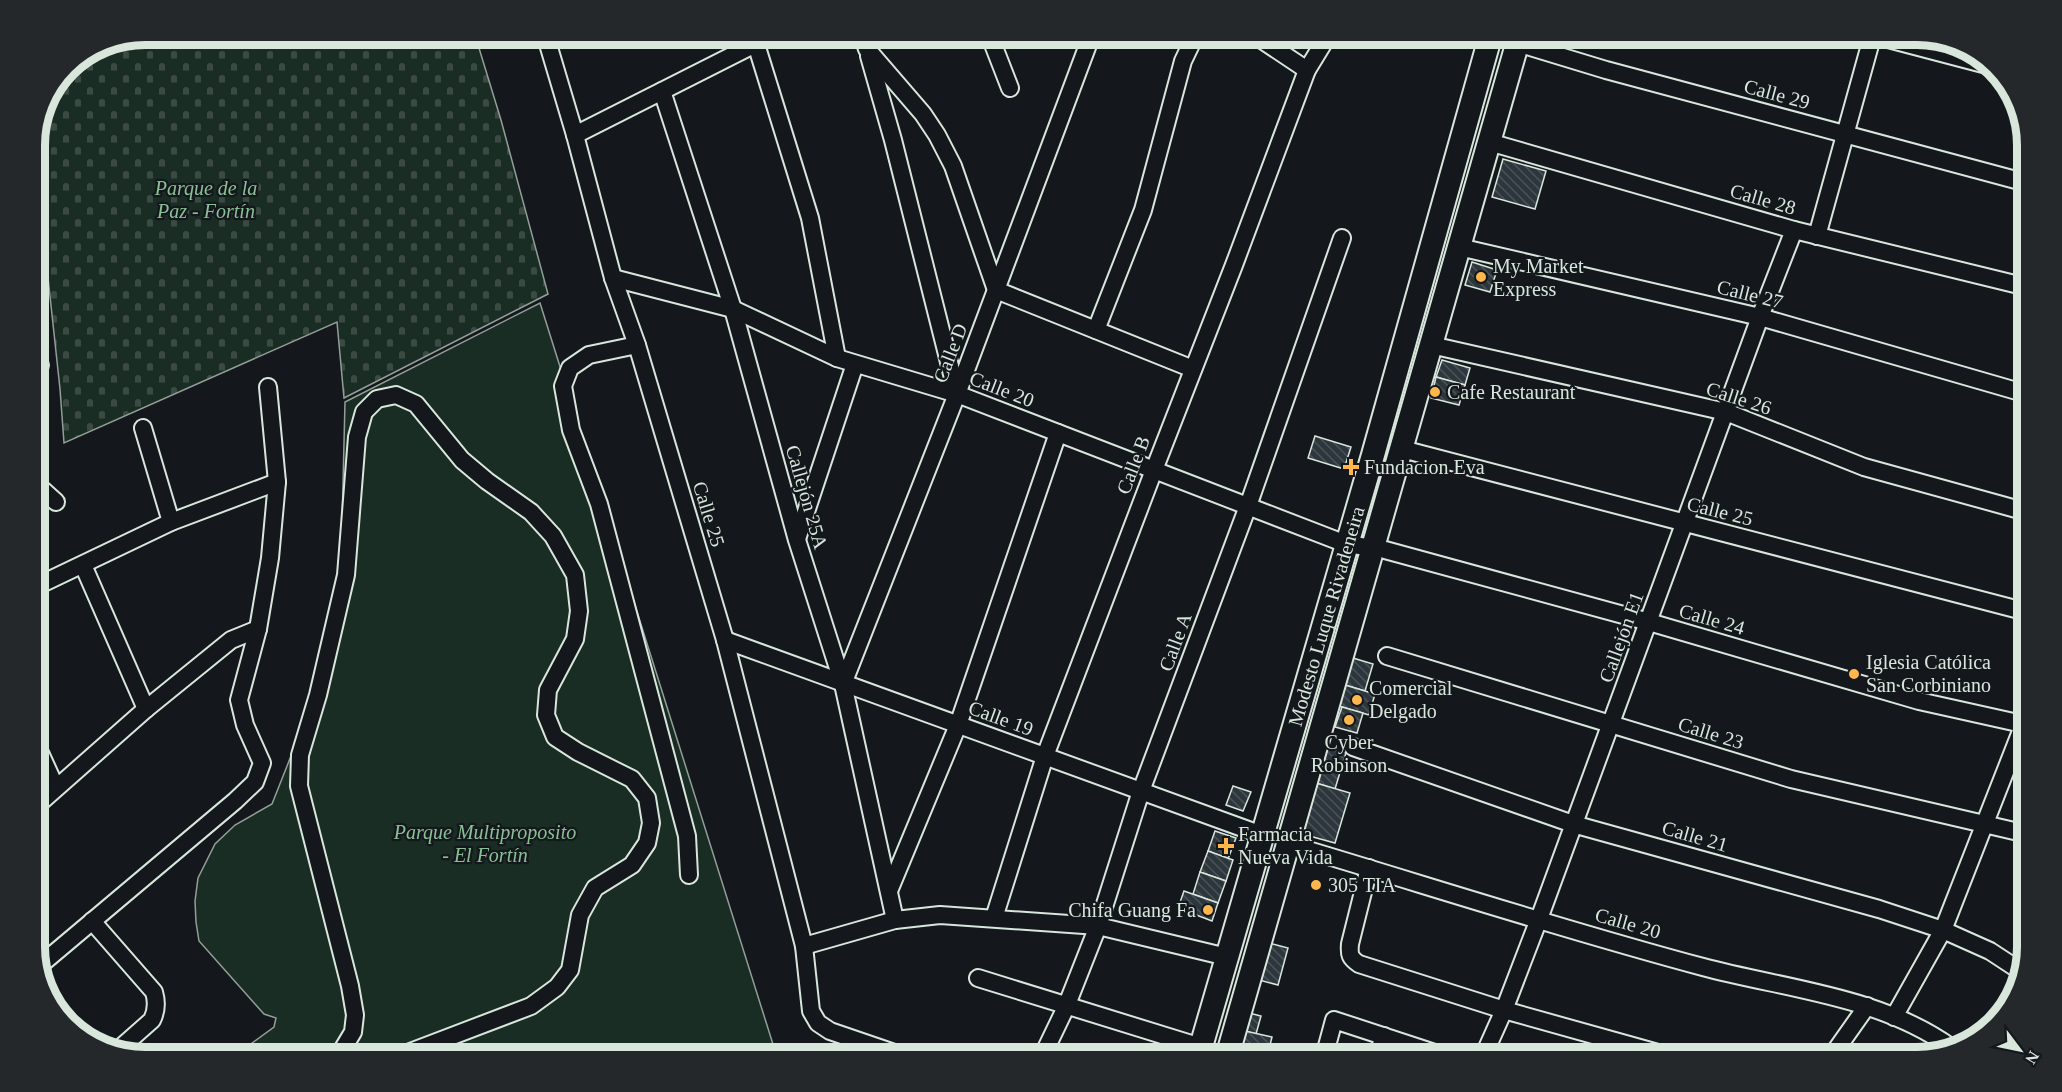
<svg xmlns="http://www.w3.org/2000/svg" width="2062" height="1092" viewBox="0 0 2062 1092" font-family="Georgia,serif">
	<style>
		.cemetery { fill: url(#cemetery-stones); stroke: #939e99; stroke-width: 1.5 }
		.green { fill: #1a2d24; stroke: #939e99; stroke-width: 1.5 }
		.building { fill: url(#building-back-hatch); stroke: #d8e6dc; stroke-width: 1.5 }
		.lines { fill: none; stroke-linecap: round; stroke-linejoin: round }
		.street-casing { stroke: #d8e6dc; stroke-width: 20 }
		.secondary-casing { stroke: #d8e6dc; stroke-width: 26 }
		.street { stroke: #14181c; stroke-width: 16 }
		.secondary { stroke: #14181c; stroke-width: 22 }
		.poi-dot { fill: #ffb74d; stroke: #14181c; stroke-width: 2 }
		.labels { text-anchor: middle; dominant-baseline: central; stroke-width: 4.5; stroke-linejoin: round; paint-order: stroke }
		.street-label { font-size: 20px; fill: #d8e6dc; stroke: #14181c }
		.park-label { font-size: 20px; font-style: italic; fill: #8ac095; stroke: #14181c }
		.poi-label { font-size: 20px; fill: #d8e6dc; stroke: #14181c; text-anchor: start }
		.rim { fill: none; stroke: #d8e6dc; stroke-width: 8 }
	</style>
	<defs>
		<pattern id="cemetery-stones" width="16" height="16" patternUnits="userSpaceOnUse" patternTransform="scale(1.5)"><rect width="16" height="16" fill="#1a2d24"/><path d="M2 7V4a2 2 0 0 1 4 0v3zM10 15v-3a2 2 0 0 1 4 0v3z" fill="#3b4b43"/></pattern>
		<pattern id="building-back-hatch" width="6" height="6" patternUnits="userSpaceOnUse" patternTransform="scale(1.5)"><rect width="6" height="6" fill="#2c363c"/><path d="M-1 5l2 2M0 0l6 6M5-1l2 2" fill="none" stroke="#4a5358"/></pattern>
	</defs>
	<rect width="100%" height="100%" fill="#14181c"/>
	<path class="cemetery" d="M145 35H475L501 120 548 294 344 398 337 322 64 443 60 389 35 157V138L67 67 103 43Z"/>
	<path class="green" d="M540 303 777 1057H233L274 1027 276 1018 264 1014 199 941 196 922 195 901 198 878 215 844 235 825 272 804 308 713 341 566 345 402Z"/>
	<g class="building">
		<path d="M1553 34H1582L1579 43Z"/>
		<path d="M1503 159 1546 171 1535 209 1492 197Z"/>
		<path d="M1472 262 1497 270 1490 292 1465 285Z"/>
		<path d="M1442 360 1470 368 1465 385 1436 377Z"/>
		<path d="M1436 377 1465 385 1459 405 1431 398Z"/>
		<path d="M1315 436 1351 447 1344 469 1308 458Z"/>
		<path d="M1353 658 1373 664 1365 691 1345 685Z"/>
		<path d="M1345 685 1375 694 1369 715 1339 706Z"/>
		<path d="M1342 707 1363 713 1357 733 1335 727Z"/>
		<path d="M1327 747 1346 753 1341 769 1322 763Z"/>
		<path d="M1322 763 1341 769 1335 789 1316 783Z"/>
		<path d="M1316 783 1350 793 1335 843 1302 834Z"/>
		<path d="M1233 786 1251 792 1243 811 1226 805Z"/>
		<path d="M1215 831 1236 838 1228 859 1208 851Z"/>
		<path d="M1208 851 1233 860 1226 881 1200 872Z"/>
		<path d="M1200 872 1226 881 1218 903 1193 894Z"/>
		<path d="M1184 891 1218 903 1212 921 1178 908Z"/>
		<path d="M1269 943 1288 948 1278 985 1259 980Z"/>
		<path d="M1249 1013 1261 1016 1256 1034 1245 1031Z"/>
		<path d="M1245 1031 1272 1037 1267 1057 1240 1050Z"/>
		<path d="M1157 1049 1172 1054 1171 1057H1154Z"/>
		<path d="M1240 1050 1265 1057H1238Z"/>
	</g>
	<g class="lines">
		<defs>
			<g id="street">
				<path d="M545 34 575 135 613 278 637 345 725 640 804 946 811 1011 818 1023 830 1031 906 1057"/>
				<path d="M862 34 867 49 923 114 937 135 953 166 996 290 1193 369"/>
				<path d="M989 34 1010 88"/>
				<path d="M1253 34 1307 70"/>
				<path d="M1869 34 1987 65"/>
				<path d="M1517 43 1606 70 2027 183"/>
				<path d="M756 44 810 218 837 358"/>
				<path d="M869 56 893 140 957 394"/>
				<path d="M662 91 733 309 797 540 843 684 895 920"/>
				<path d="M575 135 775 34"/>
				<path d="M1489 142 1794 230 2027 287"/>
				<path d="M1817 236 1873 34"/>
				<path d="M1459 247 1760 317 2027 394"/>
				<path d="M613 278 733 309 837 358 957 394 1346 544 1374 548"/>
				<path d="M1096 330 1143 210 1183 61 1196 34"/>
				<path d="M637 345 589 355 570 368 563 386 571 430 599 504 687 836 689 875"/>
				<path d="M1431 345 1726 412 1864 467 2027 512"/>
				<path d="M35 360 40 365"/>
				<path d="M143 428 171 522"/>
				<path d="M1402 449 2027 612"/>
				<path d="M35 483 56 502"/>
				<path d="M797 539 855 364"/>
				<path d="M1385 550 1649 622 1919 701 2027 725"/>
				<path d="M83 565 146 709"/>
				<path d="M35 587 171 522 277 482"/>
				<path d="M725 640 1262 835"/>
				<path d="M1387 656 1791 779 2027 834"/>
				<path d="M843 684 957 394 1092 34"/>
				<path d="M35 742 56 788"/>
				<path d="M1353 747 1573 824 1879 909 1943 930 1990 951 2022 972"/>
				<path d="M35 807 146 709 231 640 258 629"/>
				<path d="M1288 844C1426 885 1564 930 1703 967 1785 989 1880 996 1952 1048"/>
				<path d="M1369 868 1350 944C1349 955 1350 958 1359 964L1504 1010 1672 1057"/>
				<path d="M889 891 958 725 1058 433"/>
				<path d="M994 918 1045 756 1154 470 1234 265 1307 70 1329 34"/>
				<path d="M92 921 154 992C157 1002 157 1010 152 1020L117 1051"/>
				<path d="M804 946 895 920 940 915 1098 926 1227 957"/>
				<path d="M39 966 235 801 255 782 262 763 245 725 239 700 258 629 270 558 277 482 268 387"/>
				<path d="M978 978 1201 1047"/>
				<path d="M1894 1017 1943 930 2027 716"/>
				<path d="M338 1057 353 1032 355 1015 350 986 299 786 300 755 318 695 346 575 357 437 364 412 377 399 396 395 416 404 462 460 487 481 531 512 553 536 575 575 579 611 575 639 548 690 546 715 555 737 578 752 632 779 647 798 651 823 647 843 632 865 595 888 580 915 570 970 557 987 531 1006 397 1057"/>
				<path d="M1042 1057 1066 1007 1098 926 1141 791 1248 506 1342 238"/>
				<path d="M1324 1057 1334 1020 1447 1057"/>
				<path d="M1377 1057 1384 1036"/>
				<path d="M1483 1057 1504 1010 1539 919 1760 317 1794 230"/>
				<path d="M1831 1057 1867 1006"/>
			</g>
			<g id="secondary">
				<path id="s1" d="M1198 1057 1373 455 1491 34"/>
				<path d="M1227 1057 1520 34"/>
			</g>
		</defs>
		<use href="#street" class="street-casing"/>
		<use href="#secondary" class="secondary-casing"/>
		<use href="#street" class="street"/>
		<use href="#secondary" class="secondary"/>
	</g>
	<g class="poi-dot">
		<circle cx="1481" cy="277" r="6"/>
		<circle cx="1435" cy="392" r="6"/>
		<path d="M1348 458h6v6h6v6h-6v6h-6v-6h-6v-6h6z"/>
		<circle cx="1854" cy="674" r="6"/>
		<circle cx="1357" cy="700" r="6"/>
		<circle cx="1349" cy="720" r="6"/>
		<path d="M1223 837h6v6h6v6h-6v6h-6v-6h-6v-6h6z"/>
		<circle cx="1316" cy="885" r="6"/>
		<circle cx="1208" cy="910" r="6"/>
	</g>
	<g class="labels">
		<g class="street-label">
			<text transform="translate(1777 94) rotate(15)">Calle 29</text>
			<text transform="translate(1763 199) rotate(16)">Calle 28</text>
			<text transform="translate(1750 294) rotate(14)">Calle 27</text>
			<text transform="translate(950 353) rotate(-69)">Calle D</text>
			<text transform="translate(1002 389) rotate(21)">Calle 20</text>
			<text transform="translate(1739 398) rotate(18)">Calle 26</text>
			<text transform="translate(1133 465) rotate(-69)">Calle B</text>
			<text transform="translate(807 497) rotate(74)">Callejón 25A</text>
			<text transform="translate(1720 511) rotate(14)">Calle 25</text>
			<text transform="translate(709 514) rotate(73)">Calle 25</text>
			<text stroke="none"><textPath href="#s1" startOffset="459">Modesto Luque Rivadeneira</textPath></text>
			<text transform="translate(1712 619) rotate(16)">Calle 24</text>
			<text transform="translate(1621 637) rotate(-70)">Callejón E1</text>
			<text transform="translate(1175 642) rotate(-70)">Calle A</text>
			<text transform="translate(1001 718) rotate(20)">Calle 19</text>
			<text transform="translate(1711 733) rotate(17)">Calle 23</text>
			<text transform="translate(1695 836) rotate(16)">Calle 21</text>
			<text transform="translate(1628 923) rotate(16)">Calle 20</text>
		</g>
		<g class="park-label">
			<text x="206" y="188">Parque de la<tspan x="206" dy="23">Paz - Fortín</tspan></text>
			<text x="485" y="832">Parque Multiproposito<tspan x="485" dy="23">- El Fortín</tspan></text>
		</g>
		<g class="poi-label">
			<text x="1493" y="266">My Market<tspan x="1493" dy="23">Express</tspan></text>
			<text x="1447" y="392">Cafe Restaurant</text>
			<text x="1364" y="467">Fundacion Eva</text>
			<text x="1866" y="662">Iglesia Católica<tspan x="1866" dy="23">San Corbiniano</tspan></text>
			<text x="1369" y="688">Comercial<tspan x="1369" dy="23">Delgado</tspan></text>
			<text x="1349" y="742" text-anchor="middle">Cyber<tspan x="1349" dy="23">Robinson</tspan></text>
			<text x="1238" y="834">Farmacia<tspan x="1238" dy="23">Nueva Vida</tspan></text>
			<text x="1328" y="885">305 TIA</text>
			<text x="1196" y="910" text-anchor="end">Chifa Guang Fa</text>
		</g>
	</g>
	<path d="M0 0H2062V1092H0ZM145 45H1917A100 100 0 0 1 2017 145V947A100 100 0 0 1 1917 1047H145A100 100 0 0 1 45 947V145A100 100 0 0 1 145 45Z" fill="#24282b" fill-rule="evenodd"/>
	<path class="rim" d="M145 45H1917A100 100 0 0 1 2017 145V947A100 100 0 0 1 1917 1047H145A100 100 0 0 1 45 947V145A100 100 0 0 1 145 45Z"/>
	<g transform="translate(2020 1050) rotate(122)" stroke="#14181c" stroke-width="4.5" paint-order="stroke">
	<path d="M0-4.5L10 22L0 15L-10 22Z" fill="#d8e6dc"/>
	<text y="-9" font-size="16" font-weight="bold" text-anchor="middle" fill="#d8e6dc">N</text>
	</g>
</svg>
